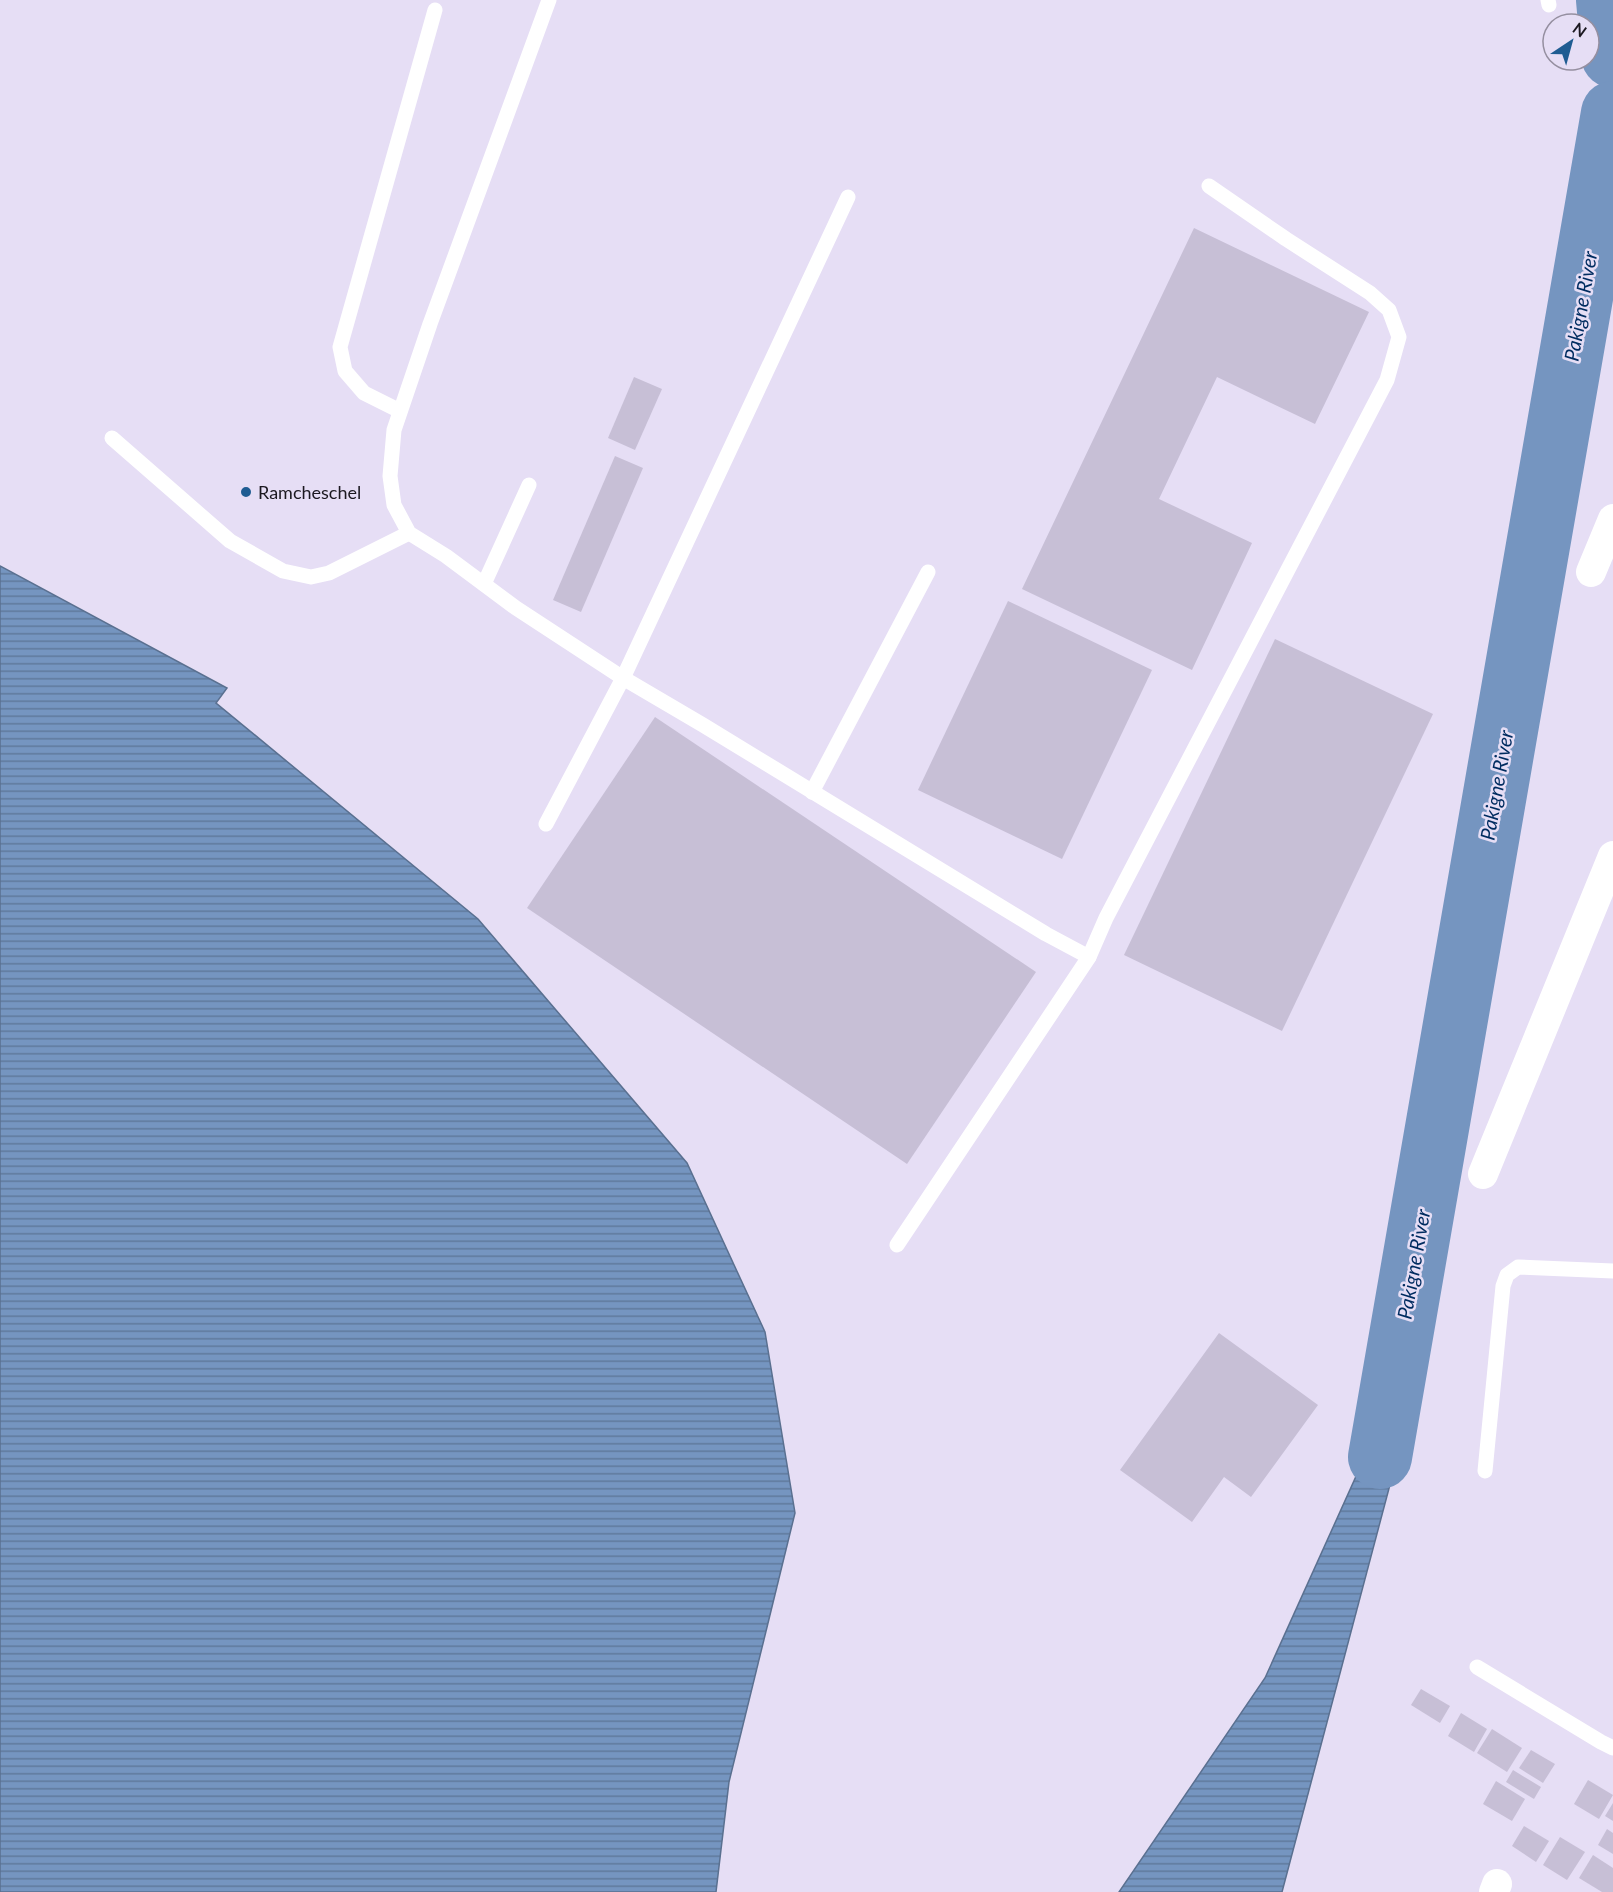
<svg xmlns="http://www.w3.org/2000/svg" width="1613" height="1892" viewBox="0 0 1613 1892" font-family="Lato,sans-serif">
	<style>
		.water { fill: url(#water-rules); stroke: #5a7090; stroke-width: 1.5 }
		.lines { fill: none; stroke-linecap: round; stroke-linejoin: round }
		.river { stroke: #7595c0; stroke-width: 64 }
		.building { fill: #c7bfd6 }
		.service { stroke: #fff; stroke-width: 15 }
		.minor { stroke: #fff; stroke-width: 30 }
		.poi-dot { fill: #1f5c92; stroke: #e6def5; stroke-width: 2 }
		.labels { text-anchor: middle; dominant-baseline: central; stroke-width: 5; stroke-linejoin: round; paint-order: stroke }
		.poi-label { font-size: 18px; fill: #1b1820; stroke: #e6def5; text-anchor: start }
		.water-label { font-size: 20px; font-style: italic; fill: #002c60; stroke: #e6def5 }
	</style>
	<defs>
		<pattern id="water-rules" width="6" height="5" patternUnits="userSpaceOnUse" patternTransform="scale(1.5)"><rect width="6" height="5" fill="#7595c0"/><path d="M0 2.5h6" fill="none" stroke="#5f799c"/></pattern>
	</defs>
	<rect width="100%" height="100%" fill="#e6def5"/>
	<g class="water">
		<path d="M0 566 227 688 216 703 478 919 687 1163 765 1332 795 1513 729 1782 716 1892H0Z"/>
		<path d="M1367 1452 1396 1462 1282 1892H1119L1265 1678Z"/>
	</g>
	<g class="lines">
		<g class="river">
			<path d="M1608 0 1613 56"/>
			<path d="M1380 1457 1613 113"/>
		</g>
	</g>
	<g class="building">
		<path d="M1194 228 1369 312 1315 424 1217 377 1159 499 1252 543 1192 670 1022 589Z"/>
		<path d="M634 377 662 389 635 450 608 438Z"/>
		<path d="M615 456 643 468 581 612 553 600Z"/>
		<path d="M1008 601 1152 670 1062 859 918 790Z"/>
		<path d="M1275 639 1433 714 1282 1031 1124 955Z"/>
		<path d="M655 717 1036 972 907 1164 527 908Z"/>
		<path d="M1219 1333 1318 1405 1251 1497 1224 1477 1192 1522 1120 1470Z"/>
		<path d="M1421 1689 1450 1706 1440 1723 1411 1705Z"/>
		<path d="M1461 1713 1487 1729 1474 1752 1448 1736Z"/>
		<path d="M1492 1729 1522 1748 1507 1772 1477 1753Z"/>
		<path d="M1531 1750 1555 1764 1543 1783 1519 1768Z"/>
		<path d="M1513 1770 1541 1787 1534 1799 1506 1782Z"/>
		<path d="M1588 1780 1613 1795 1599 1819 1574 1804Z"/>
		<path d="M1496 1781 1525 1799 1512 1821 1483 1804Z"/>
		<path d="M1613 1803V1821L1605 1816Z"/>
		<path d="M1524 1826 1549 1841 1536 1862 1512 1846Z"/>
		<path d="M1607 1829 1613 1833V1854L1598 1845Z"/>
		<path d="M1560 1837 1585 1852 1567 1880 1543 1865Z"/>
		<path d="M1593 1855 1613 1868V1892H1602L1579 1878Z"/>
	</g>
	<g class="lines">
		<g class="service">
			<path d="M549 0 430 324 394 430 390 476 394 505 409 533 446 556 516 608 623 678 703 725 1046 934 1089 957 1106 918 1387 380 1399 337 1389 310 1370 293 1286 239 1209 186"/>
			<path d="M1548 0 1549 5"/>
			<path d="M400 411 364 393 345 371 340 347 435 10"/>
			<path d="M112 438 230 541 283 571 311 577 329 573 409 533"/>
			<path d="M484 584 529 485"/>
			<path d="M812 792 928 572"/>
			<path d="M546 824 623 678 848 197"/>
			<path d="M897 1245 1089 957"/>
			<path d="M1485 1471 1503 1286 1507 1275 1518 1267 1613 1271"/>
			<path d="M1477 1667 1601 1742 1613 1748"/>
		</g>
		<g class="minor">
			<path d="M1591 572 1613 519"/>
			<path d="M1483 1174 1613 856"/>
			<path d="M1494 1892 1497 1884"/>
		</g>
	</g>
	<circle class="poi-dot" cx="246" cy="492" r="6"/>
	<g class="labels">
		<g class="poi-label">
			<text x="258" y="492">Ramcheschel</text>
		</g>
		<g class="water-label">
			<text transform="translate(1580 306) rotate(-80)">Pakigne River</text>
			<text transform="translate(1496 785) rotate(-80)">Pakigne River</text>
			<text transform="translate(1413 1264) rotate(-80)">Pakigne River</text>
		</g>
	</g>
	<g transform="translate(1571 42) rotate(36)"><circle r="28" fill="#e6def5" stroke="#958fa0" stroke-width="1.5"/>
	<path d="M0-4.5L10 22L0 15L-10 22Z" fill="#1f5c92"/>
	<text y="-9" font-size="16" font-weight="bold" text-anchor="middle" fill="#1b1820">N</text>
	</g>
</svg>
